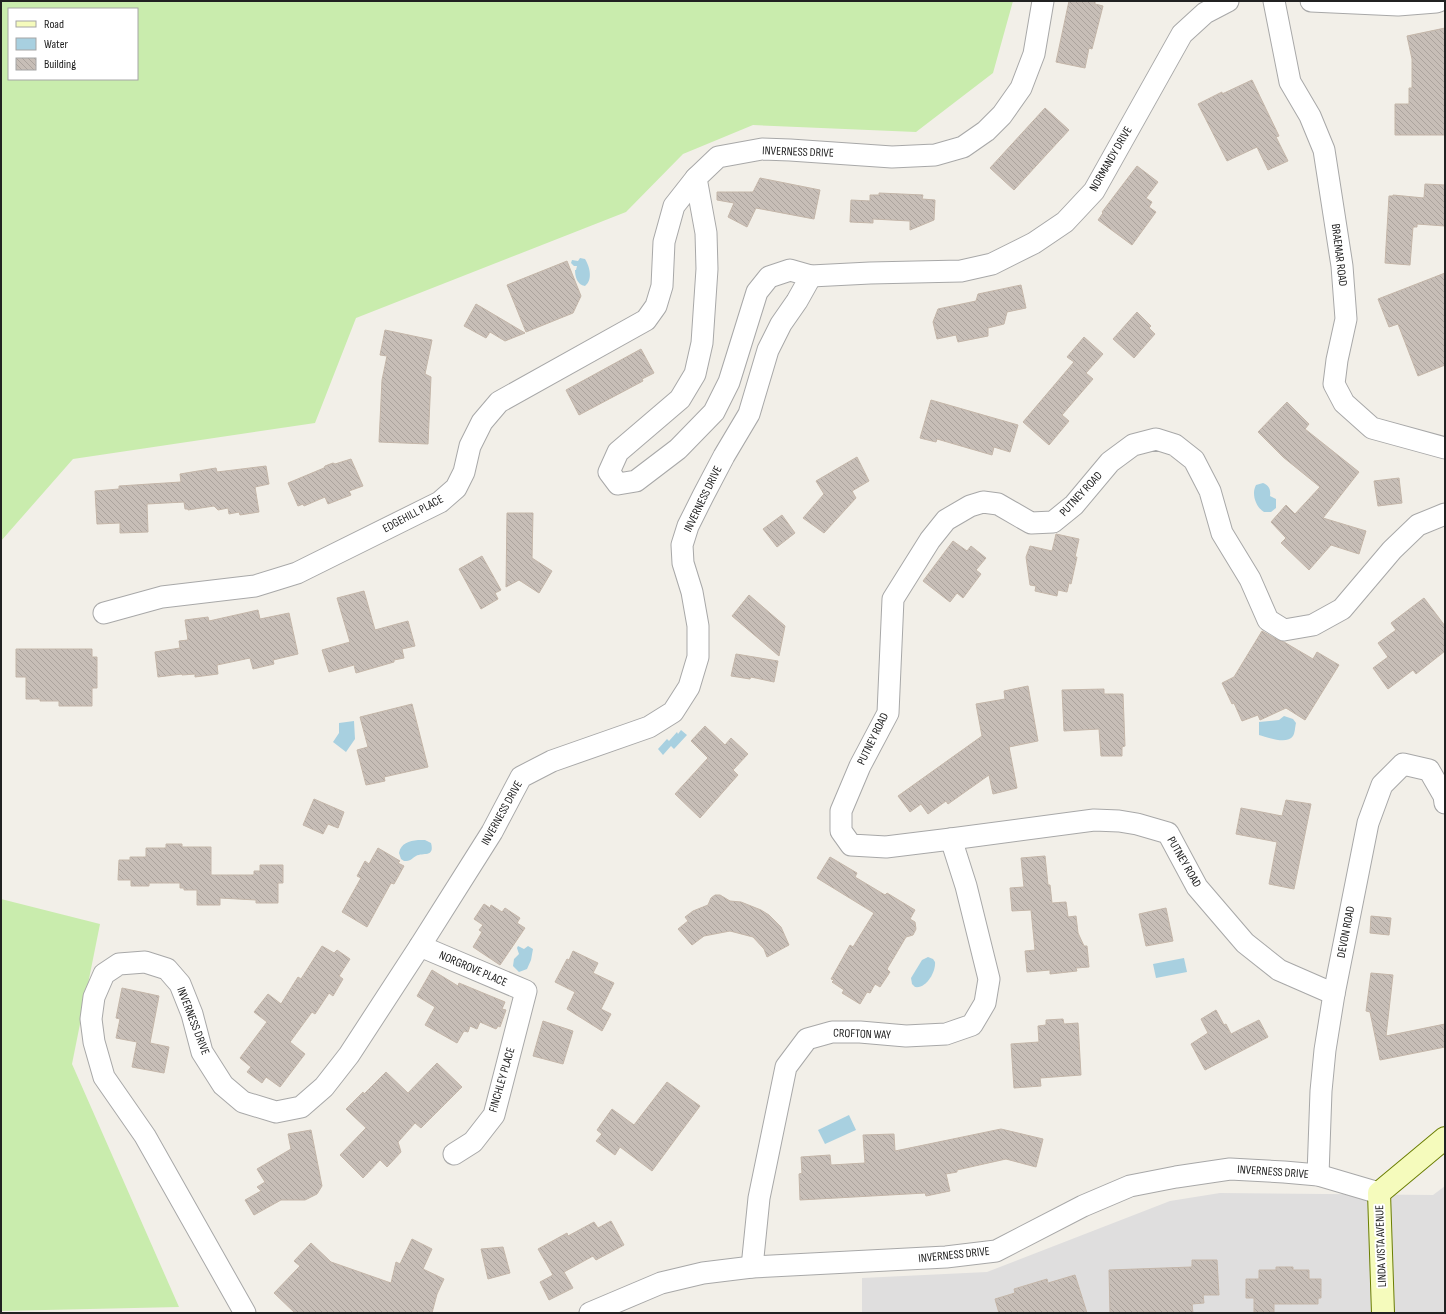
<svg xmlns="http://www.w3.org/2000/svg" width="1446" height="1314" viewBox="0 0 1446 1314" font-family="'Sofia Sans Condensed',sans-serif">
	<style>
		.residential { fill: #dfdede }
		.grass { fill: #c9ecad; fill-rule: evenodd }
		.water { fill: #a8d0e0 }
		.building { fill: url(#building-back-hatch); stroke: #c4b6a9 }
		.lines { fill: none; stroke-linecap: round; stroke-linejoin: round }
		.street-casing { stroke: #a8a8a8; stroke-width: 23 }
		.secondary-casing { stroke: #6b7e03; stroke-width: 24 }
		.street { stroke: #fff; stroke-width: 21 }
		.secondary { stroke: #f5fbbc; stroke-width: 22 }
		.labels { text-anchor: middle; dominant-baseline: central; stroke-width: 4; stroke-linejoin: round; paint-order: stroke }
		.street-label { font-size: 12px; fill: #212121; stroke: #fff }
	</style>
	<defs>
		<pattern id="building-back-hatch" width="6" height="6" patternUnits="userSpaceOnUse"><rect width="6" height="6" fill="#c7beb7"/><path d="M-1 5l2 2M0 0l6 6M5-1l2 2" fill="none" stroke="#aba39d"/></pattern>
	</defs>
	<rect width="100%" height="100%" fill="#f2efe8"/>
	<path class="residential" d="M1445 1186V1313H862V1278L987 1272 1170 1201 1220 1193 1433 1195Z"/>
	<g class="grass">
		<path d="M1 1H1013L993 73 916 132 753 125 683 154 626 212 356 318 315 423 73 459 1 541ZM9 9H137V79H9Z"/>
		<path d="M1 899 100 924 72 1064 179 1307 1 1311Z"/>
	</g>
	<g class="water">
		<path d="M580 258 585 259C590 267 593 280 585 286 577 285 575 276 575 270H576L577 266H574L571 263 572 260 578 261Z"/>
		<path d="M1263 483C1269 485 1271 490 1270 496L1276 499V508L1271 512H1264C1256 507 1251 494 1256 485Z"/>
		<path d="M1284 716 1293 719 1296 723C1295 727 1295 733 1293 736 1287 745 1267 737 1259 735V722L1279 720Z"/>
		<path d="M354 721 355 739 346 752 333 742 339 733V723Z"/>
		<path d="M681 730 687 735 674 749 671 746 663 755 658 749 667 739 669 741 677 732 678 734Z"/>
		<path d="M418 840H425L431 843C435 858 423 852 416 856 411 859 411 861 404 861L401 859 399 853C401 843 409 841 418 840Z"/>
		<path d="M528 946 533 949 531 960 527 969 519 972 513 966 514 959 519 954 517 948 518 946 524 949Z"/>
		<path d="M928 957 933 959 935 962C936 972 926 989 915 987L912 984 911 978 922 960Z"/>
		<path d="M1184 958 1187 972 1156 978 1153 964Z"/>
		<path d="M849 1115 856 1130 825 1144 818 1130Z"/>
	</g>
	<g class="building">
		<path d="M1069 1H1095V4L1103 6 1092 49 1089 48 1085 68 1056 62Z"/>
		<path d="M1445 28V135H1395V104H1409V88H1412V59L1407 36Z"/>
		<path d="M1252 80 1279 136 1276 137 1288 161 1268 170 1257 147 1227 161 1198 104 1222 92V94Z"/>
		<path d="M1045 108 1069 130 1014 190 990 168Z"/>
		<path d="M1137 166 1158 182 1146 198 1152 202 1149 207 1156 212 1132 245 1098 220 1103 213 1102 212Z"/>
		<path d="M760 178 820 190 814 219 756 208 747 227 728 217 734 203 717 200V192H753Z"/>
		<path d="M1425 184 1445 185V226L1417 224V227H1413L1410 265 1385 263 1389 196H1393V195L1424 198Z"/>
		<path d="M879 193 923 195 922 199 935 200 934 220 910 230V221L873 219V223L850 222 851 200 870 201V195H879Z"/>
		<path d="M567 261 581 296 573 313 526 332 507 285Z"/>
		<path d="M1445 273V365L1418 376 1398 324 1389 327 1378 299Z"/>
		<path d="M1021 285 1026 308 1007 312 1004 324 988 328V336L958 342 956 335 937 339 933 322 938 309 976 301 978 294Z"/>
		<path d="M476 304 525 333 505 341 490 332 486 338 464 326Z"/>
		<path d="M1137 312 1151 326 1149 328 1155 334 1134 358 1113 339Z"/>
		<path d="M385 330 432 340 425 374 431 377 428 444 379 442 382 380 387 356 380 355Z"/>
		<path d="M1084 337 1103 354 1086 373 1093 379 1062 415 1069 421 1049 445 1023 422 1074 362 1067 357Z"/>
		<path d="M641 349 654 373 642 379 643 381 579 415 566 390Z"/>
		<path d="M931 400 1018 425 1010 452 994 447 992 455 937 439 936 442 920 438Z"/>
		<path d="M1287 402 1309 424 1305 429 1359 472 1323 518 1366 531 1359 554 1331 545 1309 570 1281 543 1286 538 1271 522 1286 505 1295 514 1320 487 1283 457 1258 432Z"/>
		<path d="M857 457 869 481 852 491 856 498 824 533 803 518 824 494 816 481Z"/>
		<path d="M351 459 363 486 349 491 351 495 328 504 325 497 304 506 303 504 298 506 288 483 324 468 325 466 333 463 335 464Z"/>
		<path d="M266 466 269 484 255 487 259 512 240 515 239 512 229 514 228 508 218 510 214 506 188 510V509H185L184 502 147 504 148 532 120 533V523L97 524 95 491 119 489V486L181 482 180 474 216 468 217 472Z"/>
		<path d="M1399 478 1402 503 1378 506 1374 481Z"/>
		<path d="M507 513H533L532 558 552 571 539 593 519 580 506 587Z"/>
		<path d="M782 515 795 533 777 547 763 529Z"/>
		<path d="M1056 534 1079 539 1075 557H1077L1071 584 1069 583 1067 592 1058 590 1057 596 1035 591 1036 586 1030 585 1026 557 1030 546 1052 551Z"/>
		<path d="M953 541 967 551 971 546 986 558 976 570 981 574 963 598 957 593 950 602 923 581Z"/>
		<path d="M482 556 501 590 495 593 498 599 481 609 459 569Z"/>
		<path d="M364 591 375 630 408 621 415 646 402 649 404 658 394 660V662L356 673 354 665 329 672 322 650 350 642 337 598Z"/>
		<path d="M749 595 785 626 779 656 732 616Z"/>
		<path d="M1424 598 1445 626V651L1416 674 1413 670 1388 689 1373 668 1388 657 1378 643 1396 630 1391 623Z"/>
		<path d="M258 610 260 619 289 613 298 654 273 660 274 664 253 669 250 658 217 665 218 674 195 677V674L182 675V674L158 677 155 652 180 648 179 641 188 640 185 620 208 617 209 621Z"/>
		<path d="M1262 631 1278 640 1284 642 1313 659 1317 652 1339 665 1305 720 1286 708 1260 720 1258 715 1242 721 1234 703 1232 704 1222 683 1234 677Z"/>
		<path d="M16 649H92V657H97V688H92V706H59V701H40V699H26V677H16Z"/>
		<path d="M736 654 778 661 774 682 751 677 750 679 731 676Z"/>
		<path d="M1028 686 1038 741 1009 747 1017 788 993 794 989 775 948 804 946 801 928 814 921 804 910 812 898 796 982 736 976 704 1005 699 1004 691Z"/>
		<path d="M1104 689V694H1123L1125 746 1122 747V756H1101L1099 729 1064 731 1062 690Z"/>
		<path d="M412 704 428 767 384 777 385 781 366 785 357 750 368 747 360 717Z"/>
		<path d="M705 726 725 745 731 738 748 754 733 770 738 775 700 818 675 794 708 758 691 741Z"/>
		<path d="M314 799 344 812 338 828 328 824 323 834 303 825Z"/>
		<path d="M1286 800 1311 804 1294 889 1269 884 1277 842 1236 834 1241 808 1282 816Z"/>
		<path d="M166 844H182V847H211V875H254V871H260V865H283V883H278V903H256V900L220 898V905H197V890H184V888H180V883H149V886H131V880H118L119 860H130V857H146V848H166Z"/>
		<path d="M378 848 400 861 398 863 404 866 394 884 391 883 367 927 342 912 361 878 357 876 365 861 369 864Z"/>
		<path d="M1045 856 1048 885H1050L1052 903 1066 902 1068 917 1076 916 1078 933 1084 946H1087L1089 967 1076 968 1077 971 1050 974V970L1027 972 1025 951 1035 950 1031 910 1012 911 1010 888 1024 887 1021 858Z"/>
		<path d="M830 857 857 873 855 877 885 895 887 893 915 910 910 919 915 922 916 929 913 935 906 937 887 969 890 972 880 987 875 984 870 993 867 992 860 1004 842 993 844 990 832 982 834 980 831 979 850 945 853 947 874 913 817 878Z"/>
		<path d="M715 895H720L730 901 741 902 761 910 769 915 781 927 789 945 767 957 764 949 753 937 730 931 704 936 692 945 678 929 688 921 685 917 693 911 708 905 711 898Z"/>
		<path d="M484 904 490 908 491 905 502 912 505 908 520 918 517 923 525 928 500 965 473 947 482 932 479 930 483 925 474 919Z"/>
		<path d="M1166 908 1173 941 1146 946 1139 914Z"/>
		<path d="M1371 916 1391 918 1389 935 1370 933Z"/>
		<path d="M322 946 334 953 337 950 350 959 339 976 343 979 333 996 329 993 315 1014 312 1012 290 1042 305 1054 280 1087 266 1077 262 1083 247 1072 251 1067 240 1058 267 1022 254 1012 268 994 281 1004 298 977 301 979Z"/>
		<path d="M573 951 598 963 593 973 614 983 601 1009 611 1014 602 1031 567 1009 575 992 555 982 567 959 569 960Z"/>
		<path d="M432 970 458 986 459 983 505 1002 502 1009 506 1010 500 1027 498 1026 496 1029 480 1022 477 1029 470 1026 468 1032 464 1031 457 1043 425 1025 435 1007 417 996Z"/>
		<path d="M1371 973 1393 975 1386 1036 1445 1024V1047L1380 1060 1370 1012 1366 1011Z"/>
		<path d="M122 988 159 996 150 1043 169 1047 164 1073 132 1067 137 1042 116 1038 120 1019 116 1018Z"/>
		<path d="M1216 1010 1224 1025 1226 1024 1231 1034 1259 1020 1268 1037 1205 1070 1191 1044 1208 1033 1201 1019Z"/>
		<path d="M1063 1019 1064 1024 1078 1023 1081 1075 1040 1078 1041 1086 1014 1088 1011 1044 1039 1042 1038 1026 1046 1025V1020Z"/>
		<path d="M543 1021 573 1031 563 1064 533 1056Z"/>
		<path d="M437 1063 462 1087 421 1128 415 1123 398 1142 401 1152 387 1167 380 1160 363 1178 340 1155 366 1128 346 1109 363 1092 364 1094 386 1072 408 1093Z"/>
		<path d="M667 1082 700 1106 652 1171 620 1147 615 1155 596 1141 602 1134 597 1130 612 1109 634 1125Z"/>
		<path d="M1001 1129 1043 1139 1036 1167 1006 1159 957 1170V1172L946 1174 950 1191 926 1196 925 1193 800 1200 799 1174 802 1173 801 1157 830 1155 831 1165 865 1163 863 1135 894 1134 895 1151Z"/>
		<path d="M311 1130 322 1186 317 1194 305 1200H281L254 1215 245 1200 261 1191 257 1187 265 1182 257 1169 291 1149 288 1134Z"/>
		<path d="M611 1221 624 1245 596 1260 593 1256 564 1272 573 1288 549 1300 540 1282 553 1275 538 1249 567 1233 568 1236 594 1222 598 1228Z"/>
		<path d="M412 1239 432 1249 423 1269 444 1279 437 1294 432 1313H295L274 1293 300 1266 294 1261 311 1243 331 1262 391 1283 396 1262 400 1264Z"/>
		<path d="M503 1247 510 1273 488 1279 481 1249Z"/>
		<path d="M1192 1260H1217L1219 1295H1203L1204 1303 1192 1304 1193 1313H1156V1312L1110 1313 1109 1270 1192 1267Z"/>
		<path d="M1276 1267H1293V1270H1309V1279H1321V1298H1318V1304H1274V1313H1254V1298H1246V1279H1259V1270H1276Z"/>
		<path d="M1075 1275 1087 1313H999L995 1299 1015 1293 1014 1289 1047 1279 1048 1283Z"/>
	</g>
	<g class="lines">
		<defs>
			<g id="street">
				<path d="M1274 1 1290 82 1310 116 1324 150 1342 266 1346 319 1337 360 1334 384 1344 403 1372 428 1445 448"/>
				<path d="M1311 1 1398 5 1436 2 1439 1"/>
				<path d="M811 276 870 273 961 271 992 264 1034 243 1065 222 1094 191 1182 34 1205 13 1228 1"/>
				<path d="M104 613 162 597 255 586 297 573 440 502 456 488 464 472 470 446 482 422 499 402 646 320 656 306 662 286 664 242 674 206 696 178"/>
				<path d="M951 839 1094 820 1119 821 1137 824 1168 833 1197 887 1245 943 1279 970 1334 994"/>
				<path d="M420 946 526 991 494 1115 473 1142 454 1154"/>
				<path d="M1318 1175 1321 1091 1325 1050 1334 994 1368 823 1382 785 1403 764 1429 770 1444 796 1445 803"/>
				<path d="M752 1267 759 1198 786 1067 807 1039 832 1032H860L906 1036 946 1034 972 1025 985 1003 989 979 966 886 951 839 886 847 851 845 841 831V811L860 766 888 713 893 599 930 540 946 520 970 506 983 502 998 504 1031 523 1053 522 1074 505 1110 462 1133 445 1156 439 1175 445 1194 460 1210 491 1222 533 1250 579 1268 620 1284 630 1313 625 1342 609 1392 550 1418 525 1445 514"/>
				<path d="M245 1313 145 1136 104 1077 94 1042 91 1019 94 997 104 974 119 964 145 962 167 969 180 984 192 1014 202 1052 223 1085 243 1102 276 1112 301 1107 324 1087 349 1055 420 946 492 832 521 777 552 761 649 727 673 712 689 687 698 657V626L692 592 683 563 682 545 688 526 703 496 724 456 749 414 768 350 781 324 797 301 811 276 790 270 769 277 757 292 729 382 714 412 678 449 636 481 618 484 609 472 618 452 680 399 695 374 702 343 707 269 706 233 696 178 718 157 762 149 790 150 892 157 935 155 963 147 986 131 1002 115 1021 88 1034 54 1043 1"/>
				<path d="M590 1313 661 1283 703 1273 752 1267 946 1257 996 1251 1083 1206 1130 1186 1176 1177 1230 1169 1284 1172 1318 1175 1379 1193"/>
			</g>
			<path id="secondary" d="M1383 1313 1379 1193 1445 1138"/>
		</defs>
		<use href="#street" class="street-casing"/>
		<use href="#secondary" class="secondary-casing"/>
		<use href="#street" class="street"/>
		<use href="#secondary" class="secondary"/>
	</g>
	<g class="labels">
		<g class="street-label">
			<text transform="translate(798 152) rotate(2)">INVERNESS DRIVE</text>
			<text transform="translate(1111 159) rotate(-60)">NORMANDY DRIVE</text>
			<text transform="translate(1339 255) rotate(83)">BRAEMAR ROAD</text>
			<text transform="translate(1081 494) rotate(-47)">PUTNEY ROAD</text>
			<text transform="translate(703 499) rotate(-64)">INVERNESS DRIVE</text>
			<text transform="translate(413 514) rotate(-28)">EDGEHILL PLACE</text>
			<text transform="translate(873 739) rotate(-64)">PUTNEY ROAD</text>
			<text transform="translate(502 813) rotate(-61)">INVERNESS DRIVE</text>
			<text transform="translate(1184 862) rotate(60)">PUTNEY ROAD</text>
			<text transform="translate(1346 932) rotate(-79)">DEVON ROAD</text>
			<text transform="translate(473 969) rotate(23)">NORGROVE PLACE</text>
			<text transform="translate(193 1021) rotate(69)">INVERNESS DRIVE</text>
			<text transform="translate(862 1034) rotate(2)">CROFTON WAY</text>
			<text transform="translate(502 1080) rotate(-74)">FINCHLEY PLACE</text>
			<text transform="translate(1273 1172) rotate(4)">INVERNESS DRIVE</text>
			<text transform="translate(1381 1246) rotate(-92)">LINDA VISTA AVENUE</text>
			<text transform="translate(954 1255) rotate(-6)">INVERNESS DRIVE</text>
		</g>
	</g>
	<rect width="1446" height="1314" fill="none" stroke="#212121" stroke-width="4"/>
	<rect x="8" y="8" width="130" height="72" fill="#ffffff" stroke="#a6a6a6"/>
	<rect x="16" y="21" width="20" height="6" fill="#f5fbbc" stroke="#a6a6a6"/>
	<text x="44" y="28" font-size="12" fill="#212121">Road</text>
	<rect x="16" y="38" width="20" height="12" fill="#a8d0e0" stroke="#a6a6a6"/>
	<text x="44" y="48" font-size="12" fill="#212121">Water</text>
	<rect x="16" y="58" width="20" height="12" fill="url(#building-back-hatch)" stroke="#a6a6a6"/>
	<text x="44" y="68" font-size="12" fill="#212121">Building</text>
</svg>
